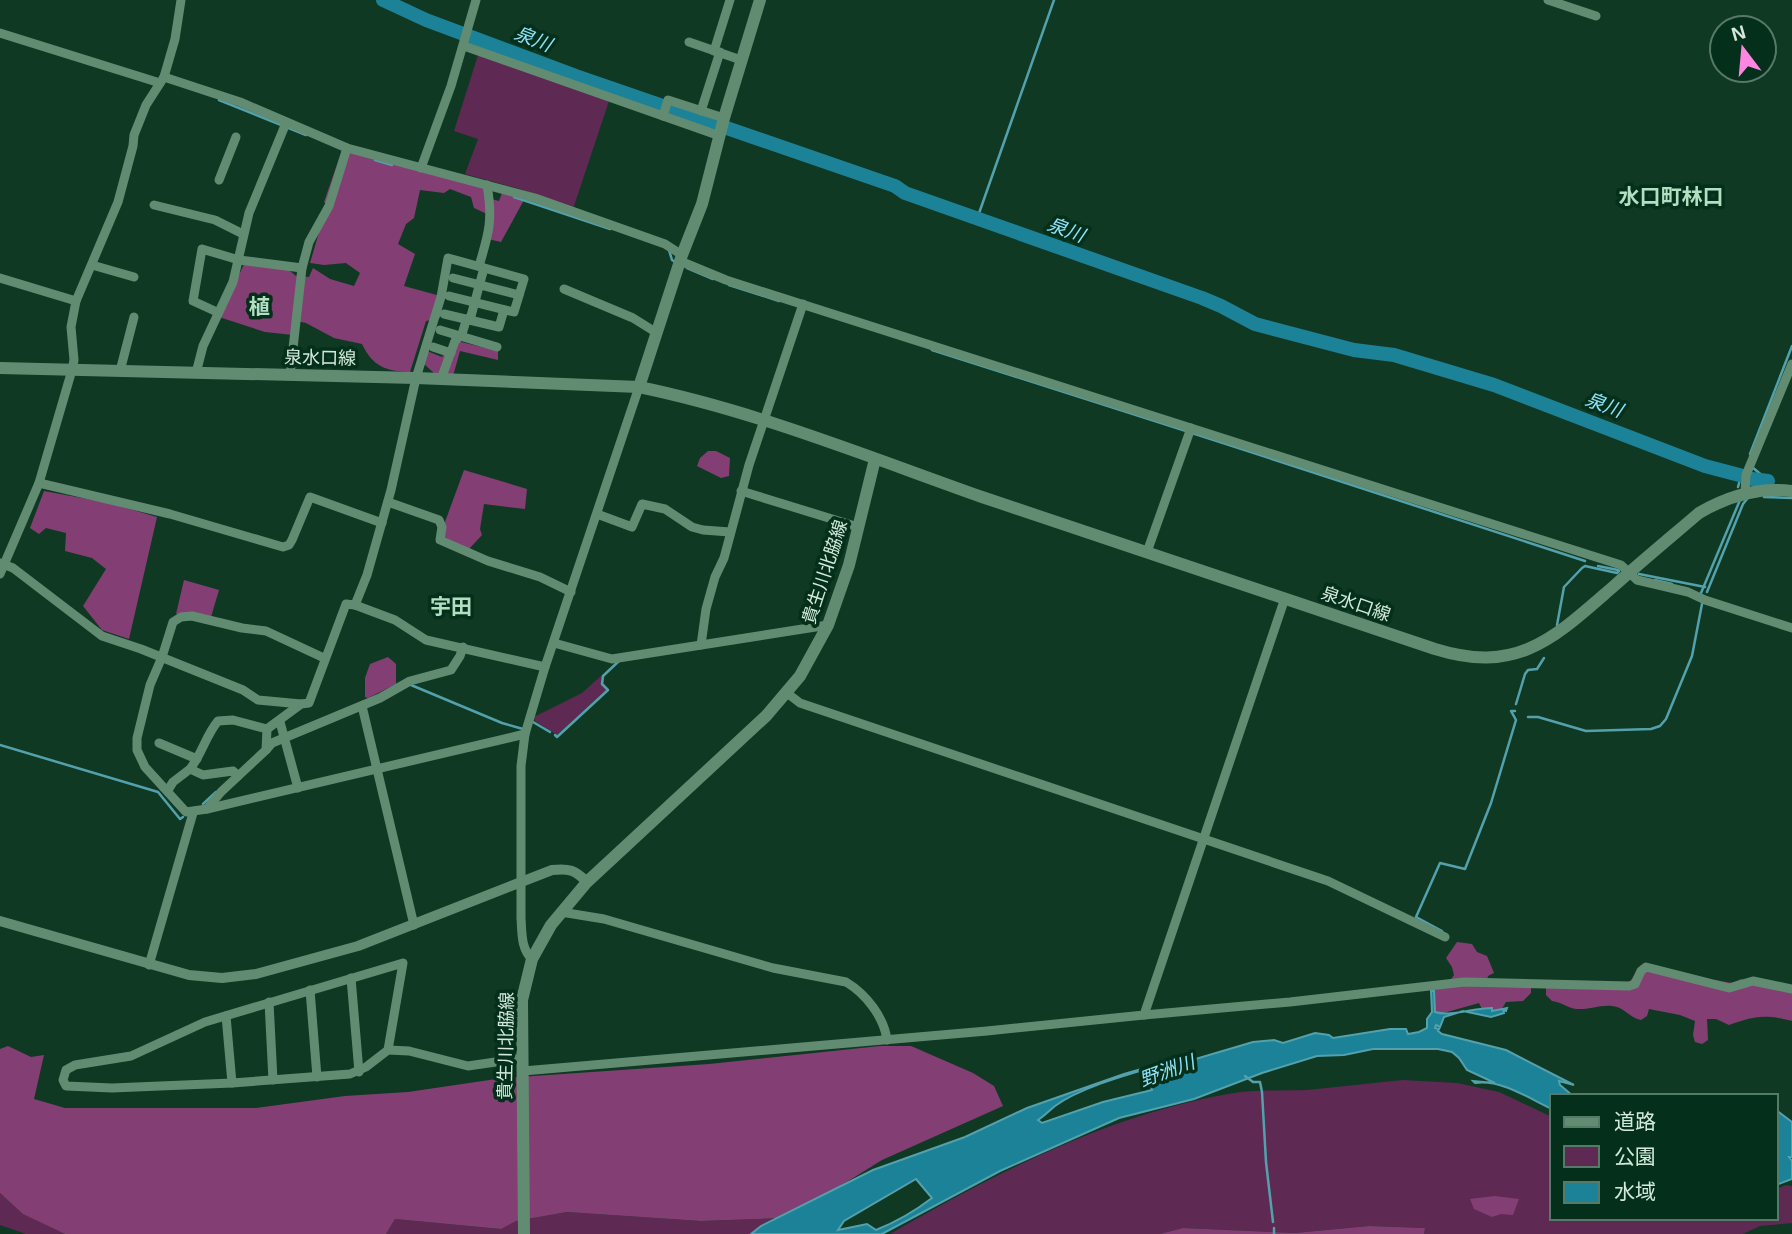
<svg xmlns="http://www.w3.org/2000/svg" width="1792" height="1234" viewBox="0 0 1792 1234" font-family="Arial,'Noto Sans JP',sans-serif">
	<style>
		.green { fill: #5e2952 }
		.forest { fill: #833f73 }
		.water { fill: #1c8298; stroke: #53a1ac; stroke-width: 2; fill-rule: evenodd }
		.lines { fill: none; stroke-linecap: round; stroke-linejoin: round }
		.stream { stroke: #53a1ac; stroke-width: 2.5 }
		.river { stroke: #1c8298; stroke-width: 14 }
		.minor { stroke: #628c72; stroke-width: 9 }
		.tertiary { stroke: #628c72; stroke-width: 10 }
		.secondary { stroke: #628c72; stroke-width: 12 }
		.labels { text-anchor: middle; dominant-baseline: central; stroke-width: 7; stroke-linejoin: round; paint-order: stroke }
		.street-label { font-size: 18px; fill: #d3e9da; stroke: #042f1a }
		.water-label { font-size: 19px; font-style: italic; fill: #8ee3fa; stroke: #042f1a }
		.quarter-label { font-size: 21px; font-weight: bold; fill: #b2dec2; stroke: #042f1a }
	</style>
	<rect width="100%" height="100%" fill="#103924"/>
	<g class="green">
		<path d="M478 55 609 101 573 209 520 189 465 174 478 139 454 131Z"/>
		<path d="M602 675 601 684 606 690 557 735 535 721 534 717 582 693Z"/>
		<path d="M1403 1080 1457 1083 1499 1092 1552 1117V1218H1776V1189L1786 1185 1792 1186V1223L1760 1226 1743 1234H1424L1425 1228 1369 1226 1295 1233 1183 1228 1160 1234H890C994 1174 1108 1115 1228 1094 1254 1089 1281 1091 1307 1090 1339 1087 1371 1083 1403 1080Z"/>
		<path d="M0 1193 24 1214 65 1234H26L0 1225Z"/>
		<path d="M567 1212 701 1221 781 1218 761 1226 751 1234H386L395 1219 500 1229 516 1221Z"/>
	</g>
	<g class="forest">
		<path d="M342 150 483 187 487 198 499 201 502 193 524 200 501 242 488 239 487 214 474 208 471 197 450 189 444 193 420 190 414 218 406 224 398 244 415 254 404 286 444 297 440 318 426 321 410 372C386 371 373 367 362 344L334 338 306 323 292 320 293 335 265 332 219 317 247 258 284 266 296 276 309 277 313 268 330 279 354 286 360 273 346 263 324 265 310 263 327 205 324 202Z"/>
		<path d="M453 340 498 351V360L460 351 453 376 435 374 423 363 427 351 442 357Z"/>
		<path d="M708 451H716L730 458 729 476 721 478 697 466 700 458Z"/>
		<path d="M464 470 527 489 525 509 484 504 480 529 482 535 469 549 444 537 445 522Z"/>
		<path d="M44 491 109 503 157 517 129 639 102 630 83 606 106 569 92 558 65 551 66 533 46 528 39 534 30 528Z"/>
		<path d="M184 580 219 590 211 617 193 613 176 614Z"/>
		<path d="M388 657 396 664V684L368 698 365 697V678L370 664Z"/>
		<path d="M1457 942 1472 944 1477 952 1487 956 1494 973 1488 976 1487 980 1531 985V993L1523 1001 1506 1002 1501 1010 1484 1013 1479 1003 1440 1014 1433 1011 1434 1002 1431 997 1437 986 1447 985 1454 975 1452 967 1446 958Z"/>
		<path d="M1641 965 1711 983 1715 980 1732 983 1741 979 1792 989V1021C1765 1014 1755 1016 1729 1025L1716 1019H1707L1708 1040 1702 1044 1695 1042 1693 1035 1695 1021 1680 1015 1649 1009 1647 1016 1641 1020C1631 1018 1626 1010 1617 1007 1603 1003 1591 1010 1578 1009 1569 1009 1562 1002 1552 1001L1546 995V987L1627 986Z"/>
		<path d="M8 1046 31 1057 44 1055 34 1099 65 1108H256L345 1096 408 1092 503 1078 709 1064 880 1046H911L973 1073 994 1086 1003 1106 882 1160 845 1183 781 1218 701 1221 567 1212 516 1221 501 1229 395 1219 386 1234H65L23 1214 0 1193V1049Z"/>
		<path d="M1495 1196 1519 1199 1513 1215 1501 1214 1492 1217 1474 1209 1470 1199Z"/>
		<path d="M1369 1226 1425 1228 1424 1234H1160L1183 1228 1295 1233Z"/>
	</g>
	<g class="water">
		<path d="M1431 991H1434L1435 1012C1451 1017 1473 1008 1492 1008V1011L1507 1008 1506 1011 1503 1010 1504 1013 1491 1017 1463 1011 1444 1017 1440 1027 1436 1025 1435 1028 1439 1029 1438 1031 1442 1034 1506 1050 1574 1085 1559 1081 1560 1085 1573 1096H1552V1109C1528 1098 1501 1079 1475 1083L1473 1081 1495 1083 1467 1070 1459 1058 1452 1052 1438 1049H1373L1344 1055 1317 1056 1262 1073 1194 1099 1119 1118 1000 1171 882 1234H751L761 1226 873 1170 965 1137 1027 1108 1124 1074 1166 1062 1182 1063 1253 1042 1274 1040 1283 1043 1315 1033 1329 1035 1333 1038 1390 1029H1406L1408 1034 1419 1032 1427 1028V1019L1432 1012ZM1150 1068 1157 1070 1151 1085 1152 1090 1103 1102 1042 1123 1038 1120C1044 1116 1049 1111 1055 1106 1078 1089 1122 1076 1150 1068ZM916 1179 932 1198C915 1211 896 1222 876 1230L867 1224 838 1230 844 1221Z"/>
		<path d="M1776 1110 1792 1122V1157H1789L1792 1161V1179L1776 1185Z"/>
	</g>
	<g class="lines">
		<g class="stream">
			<path d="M219 100 306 135"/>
			<path d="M375 160 392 165"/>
			<path d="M514 197 610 229"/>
			<path d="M977 219 1054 0"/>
			<path d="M669 250 672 260 675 262"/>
			<path d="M687 268 713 279"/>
			<path d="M729 285 779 301"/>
			<path d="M932 350 1186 431"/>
			<path d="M1192 433 1585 561"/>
			<path d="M1750 454 1792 346"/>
			<path d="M1752 467 1764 477 1763 482"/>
			<path d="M1738 487 1741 476"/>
			<path d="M1764 497 1792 498"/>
			<path d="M1598 566 1618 570"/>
			<path d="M1639 574 1705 587"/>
			<path d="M1655 580 1672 584"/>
			<path d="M1707 592 1743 504 1747 499"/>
			<path d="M1701 593 1740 500"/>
			<path d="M1557 625 1564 587 1582 568 1585 566 1617 573 1619 571"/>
			<path d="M411 685 502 723 523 729"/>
			<path d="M1516 704 1525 674 1528 670 1537 669 1544 658"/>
			<path d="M1528 717H1538L1586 731 1651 729 1660 726 1666 719 1692 656 1702 604"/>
			<path d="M533 722 550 732"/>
			<path d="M555 735 557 737 608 690 602 684 603 676 619 661"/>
			<path d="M0 745 158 792 180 819 183 817"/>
			<path d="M203 804 216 792"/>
			<path d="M1442 931 1416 917 1440 863 1465 869 1491 803 1516 720 1511 711H1515"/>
			<path d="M1245 1076 1253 1082H1260L1262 1092 1266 1162 1273 1222"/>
			<path d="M1274 1228V1234"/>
		</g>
		<g class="river">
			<path d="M383 0 426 20 576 76 895 186 905 193 1202 298 1221 306 1255 324 1354 350 1394 355 1494 385 1705 466 1743 476"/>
			<path d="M1752 479 1768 481"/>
		</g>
		<g class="minor">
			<path d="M1548 0 1596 16"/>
			<path d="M0 33 160 83"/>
			<path d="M689 42 741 60"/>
			<path d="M464 46 720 136"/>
			<path d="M714 51 730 0"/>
			<path d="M164 77 240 102 347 148 535 198 665 244 682 255"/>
			<path d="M701 111 720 52"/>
			<path d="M663 116 668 100 724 118"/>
			<path d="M421 168 451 86 476 0"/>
			<path d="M219 180 236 137"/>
			<path d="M154 205 215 220 243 234"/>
			<path d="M680 261 726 280 1621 565 1637 580 1688 592 1705 600 1792 628"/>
			<path d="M92 265 134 277"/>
			<path d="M479 266C489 233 493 219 487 185"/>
			<path d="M0 278 76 301"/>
			<path d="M453 278 519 295"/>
			<path d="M564 289 633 318 657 333"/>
			<path d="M217 312 193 301 202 249 239 260 302 268"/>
			<path d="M444 314 499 327 504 310"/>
			<path d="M440 330 497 347"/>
			<path d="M433 347 451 353"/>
			<path d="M120 371 134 317"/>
			<path d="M196 373 203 346 233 282 249 213 286 123"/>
			<path d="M290 375 302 268 309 242 329 206 347 148"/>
			<path d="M441 379 455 341 462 334 466 321 471 316 484 268"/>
			<path d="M39 483 170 514 283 547 289 545 292 540 310 497 382 523"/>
			<path d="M741 491 858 527"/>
			<path d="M1745 493 1746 475 1792 364"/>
			<path d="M388 502 439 520 442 527 440 540 488 561 540 577 571 592"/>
			<path d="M597 514 632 527 642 504 665 509 692 527 703 530 730 532"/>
			<path d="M1147 552 1191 428"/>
			<path d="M0 563 13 568 102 636 141 649 243 690 258 700 301 704"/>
			<path d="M0 574 39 483 72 370 74 360 71 327 76 301 118 202 133 146 134 135 146 105 164 77 175 39 181 0"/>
			<path d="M355 605 367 575 391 490 416 378 441 297 448 258 524 279 514 312 449 296"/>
			<path d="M554 643 612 659 828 625"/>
			<path d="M701 645 706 609 715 577 724 558 749 465 803 304"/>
			<path d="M324 658 266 631 242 628 192 616 181 617 173 622 162 657 150 685 137 738V750L145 767 186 812 207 809 221 792 266 750 267 729 301 704 309 703 346 604 355 605 395 620 426 640 545 667"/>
			<path d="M787 693 800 703 1328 881 1445 937"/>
			<path d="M362 706 414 925"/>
			<path d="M280 722 298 788"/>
			<path d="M159 743 197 759"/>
			<path d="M266 750 272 743 380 698 410 681 451 670 460 656 463 647"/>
			<path d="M190 769C202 754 206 735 218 721L233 720 267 729"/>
			<path d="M168 790 173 782 190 769 203 775 233 771 238 776"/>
			<path d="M207 809 525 734"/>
			<path d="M561 912 604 919 773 968 846 982C866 994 884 1017 887 1040"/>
			<path d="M532 959C521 949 522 933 521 918V766L525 734 545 667 639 387"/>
			<path d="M403 963 388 1050 366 1067 350 1074 232 1083 112 1088 66 1086 63 1080 66 1070 75 1065 131 1056 205 1022Z"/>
			<path d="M149 965 193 813"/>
			<path d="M351 978 359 1072"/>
			<path d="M310 990 317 1077"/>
			<path d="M269 1002 273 1080"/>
			<path d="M1144 1015 1290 1002 1464 982 1629 986 1635 984 1641 971 1646 967 1729 988 1753 981 1792 989"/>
			<path d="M226 1016 232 1083"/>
			<path d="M388 1050 409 1051 468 1066 523 1058"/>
			<path d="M523 1071 987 1031 1144 1015 1285 598"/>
		</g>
		<path class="tertiary" d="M0 921 189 975 222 978 256 974 358 946 552 870C569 868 575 870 587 882"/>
		<g class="secondary">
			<path d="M0 368 416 378 639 387C756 411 869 457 982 497 1133 549 1285 598 1435 649 1519 675 1555 637 1614 586 1642 561 1671 537 1699 513 1728 496 1759 487 1792 491"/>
			<path d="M639 387 682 255 702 204 724 118 760 0"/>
			<path d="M524 1234 522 1000 532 959 551 925 587 882 766 716 800 676 828 625 849 565 875 459"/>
		</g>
	</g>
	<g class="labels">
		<g class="street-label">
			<text transform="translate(320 358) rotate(1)">泉水口線</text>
			<text transform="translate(825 572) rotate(-72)">貴生川北脇線</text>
			<text transform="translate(1356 604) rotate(19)">泉水口線</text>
			<text transform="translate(506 1046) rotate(-89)">貴生川北脇線</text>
		</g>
		<g class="water-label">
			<text transform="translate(533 39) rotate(21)">泉川</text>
			<text transform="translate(1066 230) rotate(20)">泉川</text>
			<text transform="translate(1604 405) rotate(20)">泉川</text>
			<text transform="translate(1167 1071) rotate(-20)">野洲川</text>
		</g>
		<g class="quarter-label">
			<text x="1671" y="196">水口町林口</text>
			<text x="259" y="306">植</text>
			<text x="451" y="606">宇田</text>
		</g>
	</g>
	<rect x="1550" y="1094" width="228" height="126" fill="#042f1a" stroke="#577967" stroke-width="2"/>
	<rect x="1564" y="1117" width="35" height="10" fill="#628c72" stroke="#577967" stroke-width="2"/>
	<text x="1614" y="1129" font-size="21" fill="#d3e9da">道路</text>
	<rect x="1564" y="1146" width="35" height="21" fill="#5e2952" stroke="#577967" stroke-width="2"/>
	<text x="1614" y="1164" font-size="21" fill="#d3e9da">公園</text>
	<rect x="1564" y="1182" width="35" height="21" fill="#1c8298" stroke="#577967" stroke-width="2"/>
	<text x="1614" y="1199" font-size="21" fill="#d3e9da">水域</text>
	<g transform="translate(1743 49) rotate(344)"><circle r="33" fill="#042f1a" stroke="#577967" stroke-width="2"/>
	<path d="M0-5L12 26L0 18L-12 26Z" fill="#fd86e1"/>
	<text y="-10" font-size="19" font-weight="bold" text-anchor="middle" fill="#d3e9da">N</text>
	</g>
</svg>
